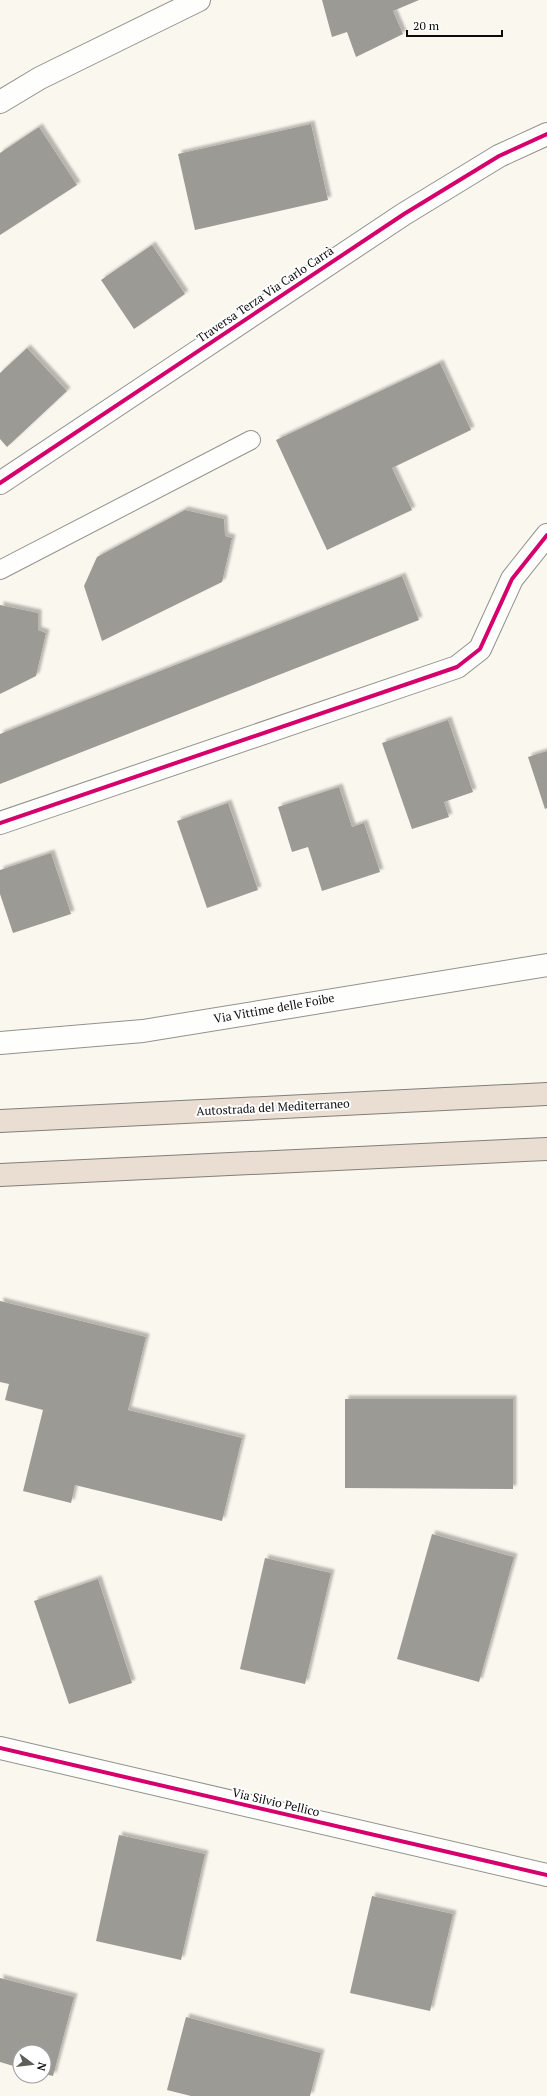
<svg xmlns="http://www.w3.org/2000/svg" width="547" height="2096" viewBox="0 0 547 2096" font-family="'PT Serif',serif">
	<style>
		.building { fill: #9c9a95; filter: url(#shadow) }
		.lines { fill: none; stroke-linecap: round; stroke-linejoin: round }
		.service-casing { stroke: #93918d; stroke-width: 20 }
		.minor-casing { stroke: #93918d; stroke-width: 24 }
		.motorway-casing { stroke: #807f7a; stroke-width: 24 }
		.service { stroke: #fefefc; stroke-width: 18 }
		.minor { stroke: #fefefc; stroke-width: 22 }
		.motorway { stroke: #eaddd2; stroke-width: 22 }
		.cycleway-casing { stroke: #fff; stroke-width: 6 }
		.cycleway { stroke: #d6006c; stroke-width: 4 }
		.labels { text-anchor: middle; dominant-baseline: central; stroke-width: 4; stroke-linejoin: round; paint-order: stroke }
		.street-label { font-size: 12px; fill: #0b0b0b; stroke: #fff }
	</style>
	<defs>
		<filter id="shadow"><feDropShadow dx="3.5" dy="-3.5" stdDeviation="1" flood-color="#0004"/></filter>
	</defs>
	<rect width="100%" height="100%" fill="#faf7ee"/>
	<g class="building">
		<path d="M322 0H419L393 11 403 34 356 57 347 32 332 37Z"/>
		<path d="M311 124 328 200 195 230 178 154Z"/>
		<path d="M39 127 77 185 0 235V153Z"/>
		<path d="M152 245 185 294 134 329 101 280Z"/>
		<path d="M27 348 67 391 7 447 0 439V373Z"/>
		<path d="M440 363 471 430 392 468 412 510 327 550 276 440Z"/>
		<path d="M185 510 224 519 225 536 232 538 222 582 102 641 84 586 97 557Z"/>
		<path d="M402 576 419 620 0 784V734Z"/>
		<path d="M0 605 38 613V630L46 633 36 676 0 694Z"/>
		<path d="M448 720 473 792 444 802 449 817 412 829 382 743Z"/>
		<path d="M547 751V808L545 809 528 757Z"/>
		<path d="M339 787 352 827 364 823 380 872 322 891 308 847 292 852 278 807Z"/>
		<path d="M228 803 258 890 207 908 177 821Z"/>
		<path d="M51 853 71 914 13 933 0 894V870Z"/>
		<path d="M0 1301 146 1337 128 1410 242 1438 222 1521 75 1485 71 1503 23 1491 43 1410 5 1400 9 1384 0 1382Z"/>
		<path d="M345 1399H513V1489L345 1488Z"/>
		<path d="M432 1534 514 1557 479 1682 397 1659Z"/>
		<path d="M265 1558 331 1573 305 1684 240 1669Z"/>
		<path d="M98 1579 132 1683 69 1704 34 1601Z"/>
		<path d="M119 1835 205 1854 181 1960 96 1941Z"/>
		<path d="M372 1896 453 1914 430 2011 350 1993Z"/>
		<path d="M0 1978 74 1997 53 2076 44 2074V2052H20V2068L0 2062Z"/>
		<path d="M186 2017 321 2053 310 2096H191L167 2090Z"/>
	</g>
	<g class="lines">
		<defs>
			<path id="service" d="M0 570 251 440"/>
			<g id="minor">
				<path d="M0 102 40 78 199 0"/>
				<path d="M0 483 404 214 499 156 547 134"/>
				<path d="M0 823 457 667 480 649 512 579 547 535"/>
				<path d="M0 1043 143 1031 547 965"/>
				<path d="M0 1748 547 1875"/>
			</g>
			<g id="motorway">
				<path d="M0 1121 547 1094"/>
				<path d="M0 1175 547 1149"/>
			</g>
		</defs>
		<use href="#service" class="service-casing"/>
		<use href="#minor" class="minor-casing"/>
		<use href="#motorway" class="motorway-casing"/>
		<use href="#service" class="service"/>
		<use href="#minor" class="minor"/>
		<use href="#motorway" class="motorway"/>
		<defs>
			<g id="cycleway">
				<path d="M0 483 404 214 499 156 547 134"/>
				<path d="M0 823 457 667 480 649 512 579 547 535"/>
				<path d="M0 1748 547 1875"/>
			</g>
		</defs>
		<use href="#cycleway" class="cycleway-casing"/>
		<use href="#cycleway" class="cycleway"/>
	</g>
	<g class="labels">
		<g class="street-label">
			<text transform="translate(265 294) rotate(-34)">Traversa Terza Via Carlo Carrà</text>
			<text transform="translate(274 1008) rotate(-10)">Via Vittime delle Foibe</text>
			<text transform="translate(273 1107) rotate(-3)">Autostrada del Mediterraneo</text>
			<text transform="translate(276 1802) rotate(13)">Via Silvio Pellico</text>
		</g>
	</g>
	<g transform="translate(32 2064) rotate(105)"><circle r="19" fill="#ffffff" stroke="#9d9d9d"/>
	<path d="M0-3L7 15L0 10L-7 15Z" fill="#5f5e5a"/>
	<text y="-6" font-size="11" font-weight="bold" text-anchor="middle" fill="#0b0b0b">N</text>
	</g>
	<path d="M407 30v6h95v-6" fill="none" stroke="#0b0b0b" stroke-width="2"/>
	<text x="413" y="30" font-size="12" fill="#0b0b0b" stroke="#ffffff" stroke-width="3" paint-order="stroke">20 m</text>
</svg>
